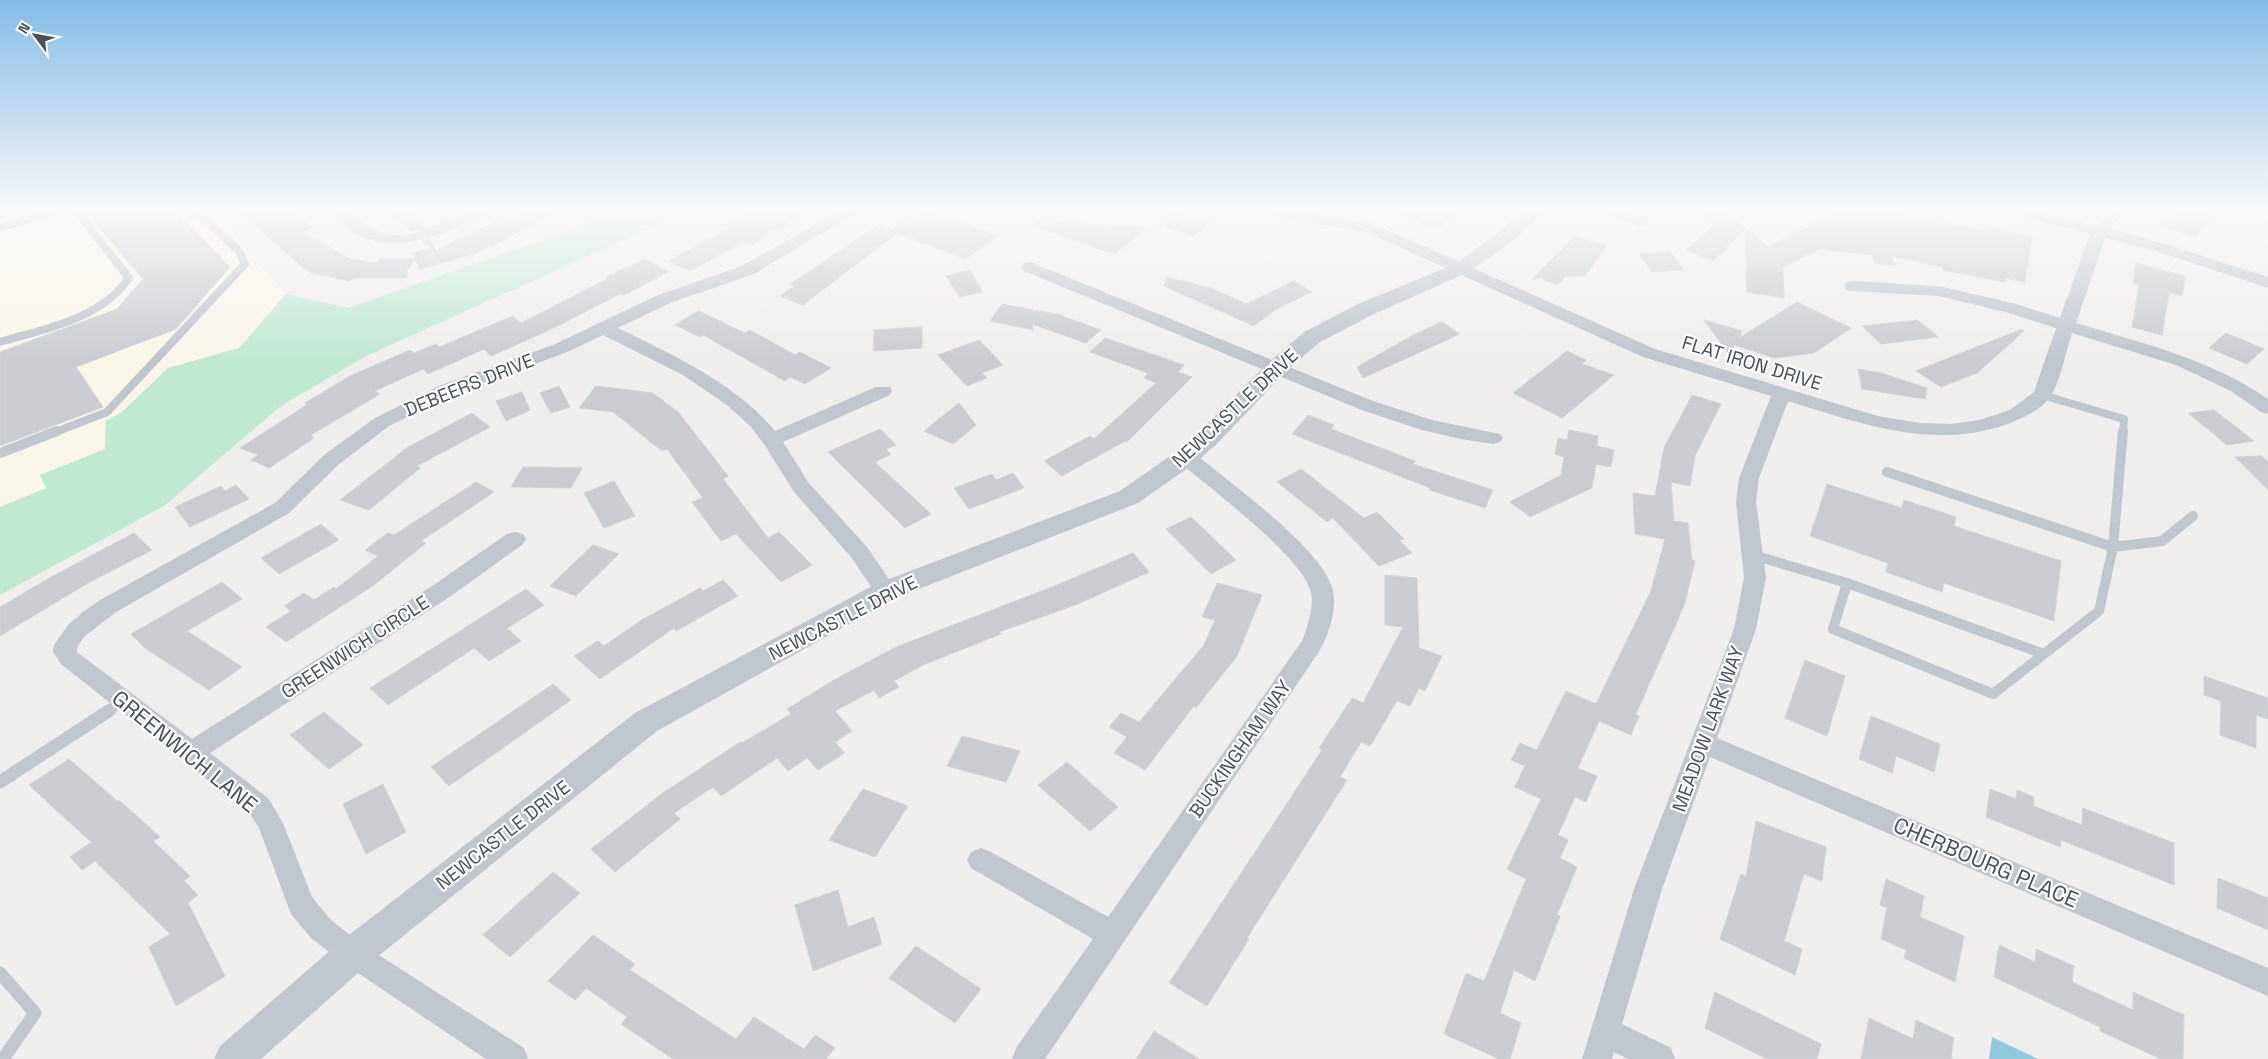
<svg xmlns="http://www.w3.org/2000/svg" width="2268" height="1059" viewBox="0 0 2268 1059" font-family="'Space Grotesk',sans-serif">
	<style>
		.commercial { fill: #f9f6e8 }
		.green { fill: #c0e9d4 }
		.water { fill: #91c9e2 }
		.building { fill: #caccd1; stroke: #d2d3d8 }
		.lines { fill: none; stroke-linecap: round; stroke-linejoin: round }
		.service-far2 { stroke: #bfc6ce; stroke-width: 8 }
		.service-far1 { stroke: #bfc6ce; stroke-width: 10 }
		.service { stroke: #bfc6ce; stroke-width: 13 }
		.minor { fill: #bfc6ce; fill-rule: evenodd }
		.tertiary { fill: #bfc6ce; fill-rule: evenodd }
		.labels { text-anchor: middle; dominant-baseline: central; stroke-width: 4.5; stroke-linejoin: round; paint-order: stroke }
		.street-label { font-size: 19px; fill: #474f58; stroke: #fff }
		.near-street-label { font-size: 22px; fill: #474f58; stroke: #fff }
	</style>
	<rect width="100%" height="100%" fill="#f0eded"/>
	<path class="commercial" d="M0 209H209L286 294 239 348 168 368 122 412 107 421 105 449 40 475 47 488 0 507Z"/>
	<path class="green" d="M610 209H692L364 357 281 406 164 506 0 595V507L46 488 40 475 105 449 106 421 122 412 168 368 239 348 286 294 348 308 576 229Z"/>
	<path class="water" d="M1992 1037 2038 1059H1989Z"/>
	<g class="building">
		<path d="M83 209H174L230 267 176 329 76 367 103 407 0 446V352L117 309 143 279Z"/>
		<path d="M237 209H289L312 228 301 232 349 258 377 264 380 259H415L407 270V278H353L349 281 312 273 302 267Z"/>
		<path d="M384 209H415L424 228 411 231Z"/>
		<path d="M526 209H562L491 247 490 245 473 254 420 269 413 253 431 248 422 241 430 239 436 251 503 218 504 221Z"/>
		<path d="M752 209H806L780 230 774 228 753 245 743 242 690 271 669 261 710 238 713 239Z"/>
		<path d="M1170 209H1173L1211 222 1194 236 1166 227Z"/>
		<path d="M1390 209H1465L1437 228Z"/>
		<path d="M1696 209H1722L1768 247 1845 209H1870L1904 215 1903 218 1944 222 1946 225 1987 230 1988 227 2032 237 2025 282 2005 278V282L1943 270V267L1891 256 1895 265 1875 263 1872 255 1820 249 1783 267 1784 298 1747 292 1745 230 1713 261 1686 250 1714 225Z"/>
		<path d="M2176 209H2218L2195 237 2161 226Z"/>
		<path d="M924 210 998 236 966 259 897 233 803 305 780 296 795 286 790 284 880 224 892 229Z"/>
		<path d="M1035 221 1147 228 1114 254 1034 226Z"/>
		<path d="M1575 236 1606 246 1585 276 1565 277 1557 285 1540 278 1532 279Z"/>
		<path d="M1670 252 1684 270 1652 272 1639 254Z"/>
		<path d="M645 259 668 272 624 295 620 294 556 327 491 356 484 349 428 374 423 369 375 391 380 394 311 435 314 438 269 468 251 460 258 455 240 448 308 404 305 403 350 376 410 350 414 353 436 344 439 347 513 316 521 323 609 278 606 277Z"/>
		<path d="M2136 263 2185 276 2182 296 2169 292 2162 335 2132 327 2139 285 2133 283Z"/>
		<path d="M970 270 983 292 959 297 946 276Z"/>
		<path d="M1167 277 1211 288 1246 304 1294 281 1312 292 1276 309 1254 326 1164 286Z"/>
		<path d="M1797 302 1851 328 1814 353 1775 358 1735 345 1730 356 1704 320 1742 331 1739 338Z"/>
		<path d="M1002 304 1060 315 1101 330 1086 343 1032 324 1033 330 990 321Z"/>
		<path d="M698 311 745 333 750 330 795 355 800 352 831 368 805 384 790 377 785 381 703 335 700 337 675 325Z"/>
		<path d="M1918 320 1938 337 1881 344 1862 326Z"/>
		<path d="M1442 322 1460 334 1363 378 1357 367 1413 335Z"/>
		<path d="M922 327V348L874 351V330Z"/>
		<path d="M2022 329 2024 331 1977 373 1941 387 1916 371Z"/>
		<path d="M2226 333 2264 349 2247 364 2209 348Z"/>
		<path d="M1105 338 1184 365 1178 372 1192 377 1127 442 1125 441 1062 476 1044 461 1090 436 1094 439 1156 383 1144 378 1148 373 1090 352Z"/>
		<path d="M979 340 1003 365 982 373 987 378 967 386 938 355Z"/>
		<path d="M1567 351 1586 360 1582 364 1614 375 1562 418 1513 393Z"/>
		<path d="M1858 369 1881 373 1927 388 1925 399 1862 389Z"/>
		<path d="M559 386 570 407 551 413 540 393Z"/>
		<path d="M596 386 653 393 678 412 728 476 723 479 768 538 779 532 812 565 781 582 736 534 721 541 692 502 703 498 667 449 662 451 613 412 579 408Z"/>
		<path d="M522 392 530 410 506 421 496 401Z"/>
		<path d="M1692 395 1721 404 1695 456 1690 486 1671 482 1674 521 1688 523 1692 560 1695 561 1684 606 1636 714 1639 716 1631 735 1599 721 1578 768 1597 776 1586 802 1575 797 1558 835 1568 840 1560 858 1577 867 1557 915 1560 916 1535 981 1514 970 1500 1013 1521 1023 1510 1059H1499L1444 1034 1466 973 1484 981 1526 879 1507 869 1541 799 1515 787 1525 766 1511 760 1520 743 1537 750 1566 691 1596 704 1651 591 1665 539 1635 534 1633 493 1655 496 1664 448Z"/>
		<path d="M959 403 976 425 953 444 924 431Z"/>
		<path d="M2214 410 2254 441 2227 445 2188 413Z"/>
		<path d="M472 413 490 427 417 466 420 468 369 510 340 500 408 447Z"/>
		<path d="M1308 415 1334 425 1331 429 1415 461 1413 464 1493 490 1485 508 1429 490 1430 488 1292 434Z"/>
		<path d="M880 429 896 445 886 449 891 454 875 462 931 514 905 528 828 452Z"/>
		<path d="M1569 430 1598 436 1597 446 1614 450 1611 467 1596 464 1592 488 1530 517 1510 502 1561 475 1564 457 1555 454 1558 438 1567 440Z"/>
		<path d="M2262 456 2268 462V490L2235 457Z"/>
		<path d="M523 467H539L582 468 571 488 511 487Z"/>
		<path d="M1301 469 1364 518 1377 512 1404 539 1399 540 1412 553 1379 566 1333 518 1327 522 1277 482Z"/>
		<path d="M1013 473 1024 488 969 509 954 488 992 474 996 480Z"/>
		<path d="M614 481 635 516 604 528 584 493Z"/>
		<path d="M476 482 494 492 421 541 426 543 374 585 286 642 266 627 291 611 284 606 304 593 314 600 334 587 336 589 378 556 365 550 388 533 394 535Z"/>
		<path d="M1827 484 1902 508 1904 500 1956 517 1954 526 2061 561 2054 621 1944 583 1942 592 1886 572 1888 563 1810 536Z"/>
		<path d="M236 485 249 499 190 527 175 507 221 486 225 491Z"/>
		<path d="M1191 517 1236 560 1211 574 1166 529Z"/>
		<path d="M321 524 339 540 279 574 261 558Z"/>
		<path d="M134 533 152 550 88 583 0 636V607L53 576Z"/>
		<path d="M593 545 619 554 576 596 550 586Z"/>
		<path d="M1133 553 1149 572 1078 604 999 632 1001 634 923 665 894 681 899 687 879 698 874 690 835 711 852 731 835 742 845 753 818 770 807 758 788 771 777 758 721 796 713 787 674 813 680 819 615 872 591 849 660 795 740 742 742 743 791 714 787 709 834 680 896 647 1057 585Z"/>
		<path d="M1385 575 1417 578 1419 648 1442 656 1425 691 1419 688 1410 706 1397 701 1370 746 1361 742 1340 777 1347 780 1247 938 1249 939 1207 1006 1169 983 1322 750 1319 748 1352 698 1363 703 1403 627 1385 625Z"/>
		<path d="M723 580 738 596 676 631 674 628 600 679 574 656 598 641 604 646 640 621 700 588 703 591Z"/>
		<path d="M222 582 242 599 187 631 242 667 209 690 145 648 131 634Z"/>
		<path d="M1217 583 1262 595 1237 656 1196 708 1194 706 1145 770 1114 753 1127 737 1109 727 1121 713 1139 722 1204 645 1215 620 1202 617Z"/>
		<path d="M526 589 544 605 507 628 521 641 489 661 474 648 388 705 370 688Z"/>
		<path d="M1805 660 1845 676 1827 736 1785 718Z"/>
		<path d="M2204 676 2268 698V719L2256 715V748L2220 735 2221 701 2204 695Z"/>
		<path d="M553 684 571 700 449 786 431 767Z"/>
		<path d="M324 712 363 745 329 769 290 735Z"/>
		<path d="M1871 716 1940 744 1934 772 1896 756 1892 773 1859 759Z"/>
		<path d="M962 736 1020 751 1006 782 947 766Z"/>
		<path d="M69 759 117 801 119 800 160 837 153 841 190 876 184 881 198 895 188 903 225 976 176 1006 149 947 170 934 95 861 82 870 70 857 91 842 29 785Z"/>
		<path d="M1067 762 1118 807 1090 831 1038 785Z"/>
		<path d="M383 784 406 832 366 854 343 804Z"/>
		<path d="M863 789 908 806 875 857 829 840Z"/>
		<path d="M1990 789 2016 799 2017 790 2034 797 2033 806 2082 825 2083 808 2174 843V885L2061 840 2060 847 1986 817Z"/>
		<path d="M1756 821 1826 847 1822 881 1804 874 1784 941 1802 949 1795 975 1720 939 1741 874 1746 877Z"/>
		<path d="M553 872 580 893 510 957 483 935Z"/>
		<path d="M2218 878 2268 898V930L2217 908Z"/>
		<path d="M1886 879 1924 896 1920 917 1964 936 1955 982 1904 958 1906 950 1881 939 1887 908 1880 905Z"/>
		<path d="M838 890 848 927 874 917 882 944 813 971 795 905Z"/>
		<path d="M593 935 635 964 630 970 736 1039 754 1017 804 1049 815 1035 835 1048 826 1059H673L621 1024 627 1017 586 988 575 1000 548 981Z"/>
		<path d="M1999 945 2035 962 2036 949 2074 966 2072 982 2133 1010V992L2184 1015 2183 1059H2161L2100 1031V1027L1994 977Z"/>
		<path d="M916 946 981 989 955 1023 889 978Z"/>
		<path d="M1715 992 1821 1044 1817 1059H1767L1705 1028Z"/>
		<path d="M1869 1018 1913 1039 1916 1020 1954 1038 1951 1058 1954 1059H1861Z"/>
		<path d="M1154 1031 1199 1059H1136Z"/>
	</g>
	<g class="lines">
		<g class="service-far2">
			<path d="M0 228 61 209"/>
			<path d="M0 342C44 329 101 319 129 278L75 209"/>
			<path d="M2042 395 2124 419 2123 433"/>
			<path d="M53 433 107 412 245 264 239 251 194 209"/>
		</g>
		<g class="service-far1">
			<path d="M0 453 57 431"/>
			<path d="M1887 472 2113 547 2123 431"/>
			<path d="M1753 555 1847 583"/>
			<path d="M2044 654 1847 583 1833 629 1993 694 2099 611 2113 547 2162 541 2193 516"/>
			<path d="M108 711 124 701"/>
		</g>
		<g class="service">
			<path d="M0 782 110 710"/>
			<path d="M0 973 35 1013 3 1059"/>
		</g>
		<g class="minor">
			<path d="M331 209H348C357 217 367 228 379 232 419 247 456 205 495 209L493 212C440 235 374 270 331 209Z"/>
			<path d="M843 209H862L754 274 670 303 618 328C674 356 734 382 775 431L876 387H890L892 391 890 395 783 442 808 482 867 547 897 591 894 597 886 599 878 597 851 557 794 492 764 444 751 427 727 405 683 375 603 335 565 353 455 393 389 426 338 465 289 513 116 612 84 637 77 647V652L192 739 435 584 507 534 515 532 523 534 526 539 523 544 451 596 210 753 268 798 283 823 312 897 331 920 363 945 524 1048 528 1059H486L343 963 311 938 291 914 259 828 250 814 61 664 53 652 54 645 68 625 83 612 100 600 275 503 324 455 375 418 441 385 553 345 658 295 742 266Z"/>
			<path d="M1256 209H1288L1376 225 1655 349 1878 416 1920 423 1952 424 1979 420 2010 410 2034 392 2056 328 2005 312 1939 296 1853 291 1847 290 1844 286 1847 282 1853 281 1939 286 2016 304 2060 318 2090 234 2006 212 2004 209H2029L2096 226 2111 209H2127L2110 229 2165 244 2268 277V288L2153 250 2105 238 2076 323C2142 343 2210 359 2268 399V414L2261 412 2231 391 2176 365 2072 333C2067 349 2059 385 2050 397 2040 411 2021 419 2005 425 1931 450 1859 423 1788 401L1759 478 1756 502 1766 578 1756 629 1717 738 2268 968V996L1710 757 1662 889 1622 1024 1671 1048 1675 1059H1628L1614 1052 1612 1059H1582L1634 889 1734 629 1744 578 1736 502 1739 478 1771 396 1643 357 1366 232 1264 214Z"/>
			<path d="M1598 209H1620L1647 218 1649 221 1641 226 1600 212Z"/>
			<path d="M1030 262 1373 401 1432 420 1500 434 1503 438 1500 442 1493 444 1461 439 1422 430 1359 409 1024 271 1022 267 1024 263Z"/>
			<path d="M1186 450 1193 452C1227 481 1325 550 1333 591 1337 611 1329 633 1320 650L1045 1059H1012L1016 1048 1093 939 971 868 967 860 971 852 981 848 991 852 1108 917 1302 641C1308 625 1315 606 1310 589 1301 557 1208 486 1179 462L1176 457 1179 452Z"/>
		</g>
		<path class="tertiary" d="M1526 209H1547L1511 242 1469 272 1374 314 1320 342 1283 374 1217 444 1195 463 1138 503 896 598 657 731 366 966 261 1059H214L220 1046 340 942 635 713 876 584 1120 491 1177 451 1199 432 1267 364 1304 332 1358 304 1455 264 1497 234Z"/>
	</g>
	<linearGradient id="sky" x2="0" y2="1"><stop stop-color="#85bce6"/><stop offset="0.59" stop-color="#f8f7f7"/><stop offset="1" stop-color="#f8f7f7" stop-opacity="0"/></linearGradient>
	<rect width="2268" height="357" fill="url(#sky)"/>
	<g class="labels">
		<g class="street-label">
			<text transform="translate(1752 363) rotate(17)">FLAT IRON DRIVE</text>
			<text transform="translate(469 385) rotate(-22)">DEBEERS DRIVE</text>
			<text transform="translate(1235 408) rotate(-43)">NEWCASTLE DRIVE</text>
			<text transform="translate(843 618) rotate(-27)">NEWCASTLE DRIVE</text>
			<text transform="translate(355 647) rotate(-33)">GREENWICH CIRCLE</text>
			<text transform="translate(1708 729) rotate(-70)">MEADOW LARK WAY</text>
			<text transform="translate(1240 749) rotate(-55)">BUCKINGHAM WAY</text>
			<text transform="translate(503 835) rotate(-38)">NEWCASTLE DRIVE</text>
		</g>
		<g class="near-street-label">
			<text transform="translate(185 751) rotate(39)">GREENWICH LANE</text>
			<text transform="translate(1986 862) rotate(23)">CHERBOURG PLACE</text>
		</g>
	</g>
	<g transform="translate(35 35) rotate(302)" stroke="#ffffff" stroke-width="4" paint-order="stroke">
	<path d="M0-4L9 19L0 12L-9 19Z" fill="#474f58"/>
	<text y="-8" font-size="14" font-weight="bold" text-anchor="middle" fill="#474f58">N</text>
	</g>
</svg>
